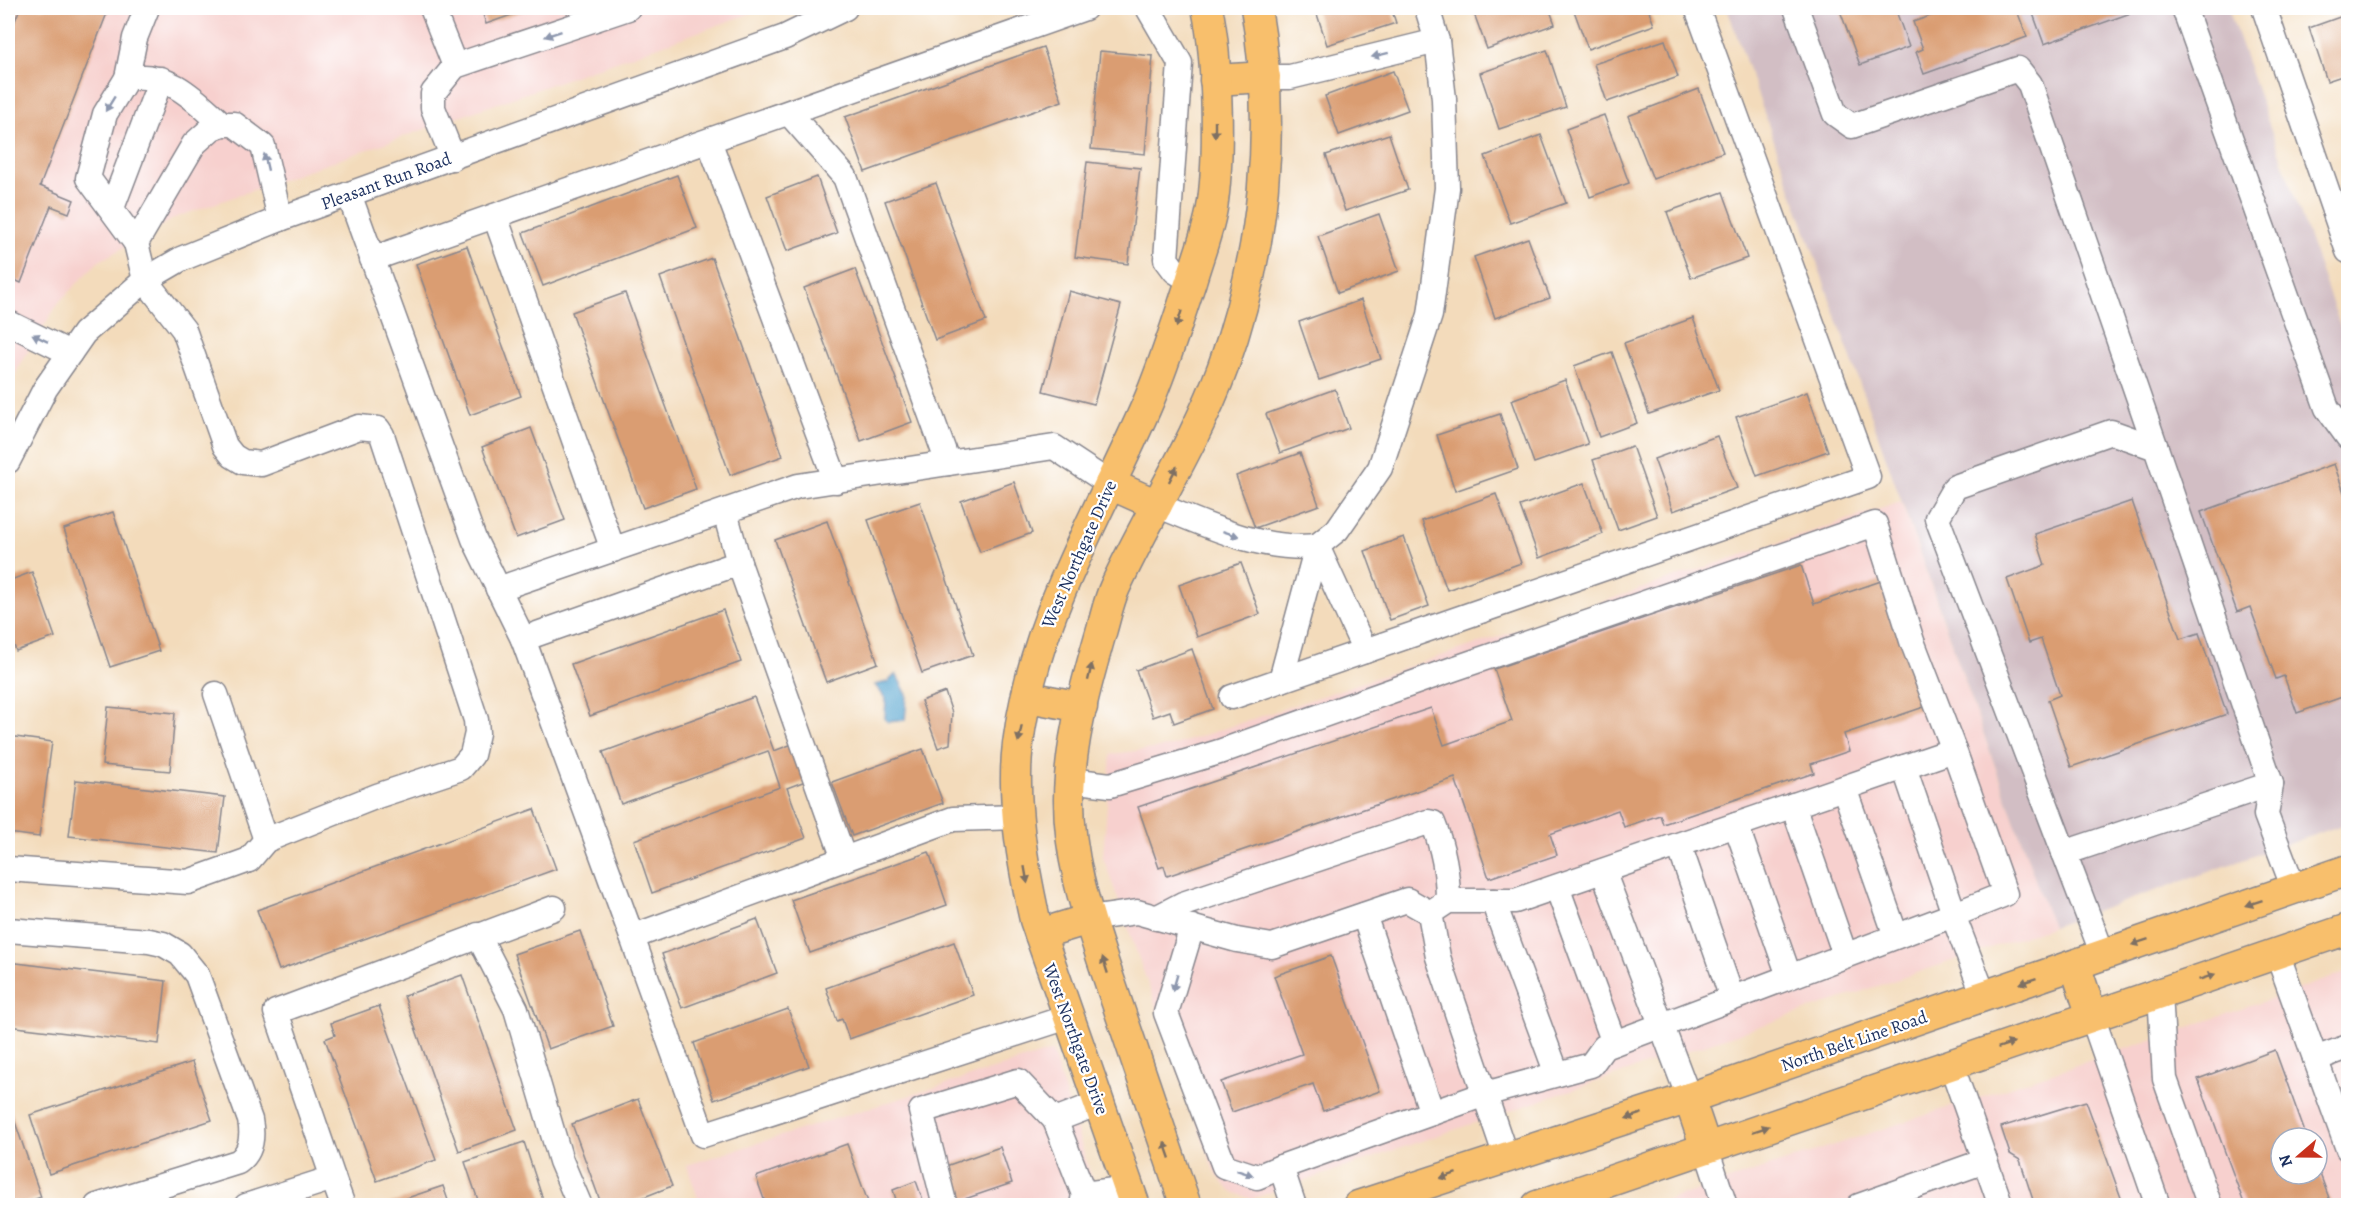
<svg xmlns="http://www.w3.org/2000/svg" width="2356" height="1213" viewBox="0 0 2356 1213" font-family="Alegreya,serif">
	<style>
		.built { fill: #f7d0ce; fill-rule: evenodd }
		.industrial { fill: #d2bec4 }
		.water { fill: #55a4cf; stroke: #386a96; stroke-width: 1.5 }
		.building { fill: #da9d72 }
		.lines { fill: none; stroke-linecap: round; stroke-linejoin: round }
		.minor-casing { stroke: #87858c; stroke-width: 27 }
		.major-casing { stroke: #87858c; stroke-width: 33 }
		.minor { stroke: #fff; stroke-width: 24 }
		.major { stroke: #f8bf6c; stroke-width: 30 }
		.oneway { fill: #8d97ae }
		.oneway2 { fill: #7e7064 }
		.labels { text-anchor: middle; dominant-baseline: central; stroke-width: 4.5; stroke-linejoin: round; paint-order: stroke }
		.street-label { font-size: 18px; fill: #1b2f5e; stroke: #fff }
	</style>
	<rect width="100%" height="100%" fill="#fff"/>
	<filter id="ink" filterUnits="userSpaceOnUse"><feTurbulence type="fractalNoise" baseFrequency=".0167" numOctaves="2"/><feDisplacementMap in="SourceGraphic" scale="12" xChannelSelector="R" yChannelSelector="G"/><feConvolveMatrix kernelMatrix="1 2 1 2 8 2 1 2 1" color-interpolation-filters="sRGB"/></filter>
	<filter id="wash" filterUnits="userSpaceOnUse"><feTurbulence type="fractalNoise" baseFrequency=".008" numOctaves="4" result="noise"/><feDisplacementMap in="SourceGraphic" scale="24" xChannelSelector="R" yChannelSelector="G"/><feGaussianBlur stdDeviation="1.35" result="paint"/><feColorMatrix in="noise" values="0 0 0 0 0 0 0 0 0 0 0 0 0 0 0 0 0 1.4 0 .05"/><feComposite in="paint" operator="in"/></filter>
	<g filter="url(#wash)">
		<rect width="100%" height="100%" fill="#f3dbbb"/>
		<g class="built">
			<path d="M8 8H766L177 217 98 262 59 302 20 364 8 391Z"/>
			<path d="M1901 502 2052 927 1251 1199 1230 1191 1214 1171 1103 857 1111 754 1169 747Z"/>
			<path d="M2348 972V1205L1650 1206 2140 1044ZM2281 1138H2317V1174H2281Z"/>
			<path d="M1052 1051 1100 1205H700L687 1165Z"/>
		</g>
		<path class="industrial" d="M1727 8H2228L2348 348V823L2052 927Z"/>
		<path class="water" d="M896 674 907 695 905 720 888 722 885 719 886 699 875 685 888 682Z"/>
		<g id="blocks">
			<g class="building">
				<path d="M20 8H109L40 186 74 200 69 213 51 206 21 283 8 277V39Z"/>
				<path d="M481 8H531L486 24Z"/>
				<path d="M1315 8H1391L1396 23 1327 45Z"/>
				<path d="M1472 8H1549L1555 24 1487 49Z"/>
				<path d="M1573 8H1648L1654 25 1588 49Z"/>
				<path d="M1839 8H1895L1909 47 1860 65Z"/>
				<path d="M1953 8H2016L2027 37 1924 74 1916 52 1923 49 1913 22Z"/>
				<path d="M2031 8H2141L2142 9 2044 44Z"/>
				<path d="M2348 14V74L2327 81 2309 28Z"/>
				<path d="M1665 40 1678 77 1607 102 1594 64Z"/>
				<path d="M1043 47 1062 101 865 172 845 117Z"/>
				<path d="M1547 50 1566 107 1499 129 1480 73Z"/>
				<path d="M1100 51 1153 56 1145 154 1091 149Z"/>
				<path d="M1393 71 1408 110 1339 135 1325 96Z"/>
				<path d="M1699 89 1723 152 1653 179 1628 116Z"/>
				<path d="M1604 115 1629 183 1590 197 1566 129Z"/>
				<path d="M1389 134 1408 190 1345 211 1326 155Z"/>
				<path d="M1541 135 1566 203 1510 223 1485 156Z"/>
				<path d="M1087 162 1140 168 1128 264 1075 257Z"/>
				<path d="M677 175 697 228 543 286 523 233Z"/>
				<path d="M817 177 837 233 787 251 767 196Z"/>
				<path d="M936 183 986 321 935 340 885 201Z"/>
				<path d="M1723 192 1747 258 1691 278 1667 212Z"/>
				<path d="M1379 214 1399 271 1338 293 1318 236Z"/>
				<path d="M1528 238 1550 298 1495 318 1474 257Z"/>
				<path d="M467 246 521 396 470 415 416 264Z"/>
				<path d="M712 258 783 456 730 475 660 277Z"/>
				<path d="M855 269 912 422 861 441 804 288Z"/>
				<path d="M1069 291 1121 305 1094 404 1043 391Z"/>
				<path d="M625 293 696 489 643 508 572 312Z"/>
				<path d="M1361 300 1381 359 1319 380 1299 322Z"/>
				<path d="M1693 318 1719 390 1649 414 1624 343Z"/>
				<path d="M1612 352 1637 423 1599 437 1574 366Z"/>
				<path d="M1565 380 1588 444 1534 463 1511 400Z"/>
				<path d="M1335 389 1349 428 1280 453 1266 414Z"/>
				<path d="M1807 392 1828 451 1757 476 1736 417Z"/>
				<path d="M1500 414 1518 469 1455 491 1437 435Z"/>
				<path d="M531 428 565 520 516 538 482 447Z"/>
				<path d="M1717 436 1737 488 1673 511 1654 459Z"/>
				<path d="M1632 446 1657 516 1618 530 1593 460Z"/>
				<path d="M1300 453 1319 505 1255 528 1236 476Z"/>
				<path d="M2334 464 2348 504V695L2297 713 2284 676 2276 679 2250 607 2237 612 2201 512Z"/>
				<path d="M1014 482 1032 533 980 552 961 501Z"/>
				<path d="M1584 483 1603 534 1539 558 1520 506Z"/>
				<path d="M1496 494 1521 563 1447 590 1422 521Z"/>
				<path d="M2132 501 2180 639 2199 633 2227 714 2071 767 2048 700 2060 695 2041 639 2029 643 2007 579 2045 565 2035 534Z"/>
				<path d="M920 502 973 655 922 673 868 520Z"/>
				<path d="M113 512 159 651 110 667 64 529Z"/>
				<path d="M827 521 878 663 826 682 775 540Z"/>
				<path d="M1404 537 1429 606 1390 620 1365 551Z"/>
				<path d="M1241 563 1260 614 1197 637 1179 585Z"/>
				<path d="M1801 565 1814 604 1881 581 1924 707 1844 734 1849 751 1811 764 1814 773 1663 824 1660 815 1624 827 1618 810 1550 834 1557 855 1489 878 1455 778 1167 876 1164 866 1159 868 1138 807 1431 708 1444 745 1512 721 1494 669Z"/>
				<path d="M32 572 55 637 16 651 8 628V581Z"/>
				<path d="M723 610 741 662 590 716 571 664Z"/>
				<path d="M1192 649 1213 709 1174 723 1170 711 1153 717 1136 670Z"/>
				<path d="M945 692 952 713 950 744 938 748 921 701Z"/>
				<path d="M754 697 774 751 795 743 808 780 787 788 806 838 652 893 634 840 780 787 768 751 621 804 603 752Z"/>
				<path d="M108 707 175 713 170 771 102 765Z"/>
				<path d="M8 736 52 742 39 837 8 833Z"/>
				<path d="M923 749 943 803 852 836 832 782Z"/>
				<path d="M76 780 225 797 218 853 69 836Z"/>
				<path d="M534 809 556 869 279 970 257 910Z"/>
				<path d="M929 852 947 905 810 953 791 900Z"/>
				<path d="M757 919 777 973 682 1008 662 954Z"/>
				<path d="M580 931 613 1026 548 1049 514 954Z"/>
				<path d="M954 942 973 995 849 1039 842 1019 837 1021 826 988Z"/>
				<path d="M1331 956 1380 1091 1323 1111 1313 1084 1232 1112 1221 1082 1302 1054 1274 976Z"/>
				<path d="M8 962 166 981 159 1044 8 1026Z"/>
				<path d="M462 975 517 1130 459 1151 404 996Z"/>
				<path d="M379 1006 436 1160 377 1181 325 1039 335 1035 331 1023Z"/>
				<path d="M788 1009 809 1066 714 1100 694 1043Z"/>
				<path d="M2275 1050 2307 1138H2281V1174H2317V1166L2332 1206H2245L2198 1079Z"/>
				<path d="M192 1062 212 1120 49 1174 30 1115Z"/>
				<path d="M638 1099 672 1186 621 1206H602L572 1124Z"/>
				<path d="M2086 1101 2124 1206H2035L2020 1160 2010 1154 2001 1127Z"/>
				<path d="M8 1102 41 1197 17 1206H8Z"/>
				<path d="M524 1142 545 1206H480L465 1162Z"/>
				<path d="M847 1144 868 1202 859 1206H755L765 1202 756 1177Z"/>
				<path d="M1000 1147 1012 1183 956 1202 943 1167Z"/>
				<path d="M916 1181 925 1206H898L893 1190Z"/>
				<path d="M443 1186 450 1206H386V1205Z"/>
			</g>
		</g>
	</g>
	<g filter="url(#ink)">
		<use href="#blocks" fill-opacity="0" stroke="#87858c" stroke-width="1.5"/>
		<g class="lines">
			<defs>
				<g id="minor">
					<path d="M432 8 455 66"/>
					<path d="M1148 8 1180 63 1166 259 1175 271 1191 281"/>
					<path d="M1796 8 1835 114 1852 126 2018 69 2030 84 2156 448"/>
					<path d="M2184 8 2327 408 2348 437"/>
					<path d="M2264 8 2348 251"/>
					<path d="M1265 77H1290L1437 41"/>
					<path d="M127 78 135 38 147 8"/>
					<path d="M789 113 845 177 948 463"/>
					<path d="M709 141 836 481"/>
					<path d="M453 158 433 108V93L455 66 628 8"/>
					<path d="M349 194 474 539 523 639 632 937 953 819 1019 817"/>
					<path d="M112 208 161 79"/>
					<path d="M495 216 613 550"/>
					<path d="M136 243 88 178 105 114 127 78C167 70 195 99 222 124"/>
					<path d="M372 259 1085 8"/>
					<path d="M9 323 70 353"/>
					<path d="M8 461 45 389 84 333 145 280 181 259 280 219 785 37 845 8"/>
					<path d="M1157 505C1208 526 1261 551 1317 546"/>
					<path d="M725 512 739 563"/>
					<path d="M1317 546 1365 651"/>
					<path d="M498 589 798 486 1054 447 1110 484"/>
					<path d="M523 639 739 563 844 859"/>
					<path d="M1281 680 1317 546 1337 530 1380 468 1430 315 1447 188 1444 99 1437 41 1427 8"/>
					<path d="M216 694 266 840"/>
					<path d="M1232 697 1868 477 1697 8"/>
					<path d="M1904 767 1954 914"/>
					<path d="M1070 780 1110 785 1219 752 1453 669 1875 524 1912 641 1954 750"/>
					<path d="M1844 788 1896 936"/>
					<path d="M1793 805 1845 955"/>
					<path d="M1736 825 1789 976"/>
					<path d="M1679 845 1732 998"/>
					<path d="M2064 853 2271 784"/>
					<path d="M8 869 188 882 249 860 266 840 377 796 461 768 472 755 477 733 476 720 382 435 378 429 359 427 261 464 243 462 233 456 225 446 184 330 145 280 136 243 194 144 212 128 222 124H234L263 146 280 219"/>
					<path d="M1603 871 1689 1098"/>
					<path d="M1557 887 1614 1043"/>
					<path d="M1493 901 1557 1074"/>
					<path d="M1364 915 1432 1113"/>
					<path d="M1156 918 1183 904 1428 822 1433 823C1444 850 1448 873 1448 901"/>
					<path d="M1089 919 1137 912 1237 940 1272 946 1407 900 1430 913"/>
					<path d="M1192 927 1166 1013 1224 1166 1257 1177 1281 1167"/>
					<path d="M8 930 149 941 163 944 180 954 197 975 250 1120C253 1136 252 1152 238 1162L97 1206"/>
					<path d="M478 935 516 1009 561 1161 580 1206"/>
					<path d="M632 937 703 1135 1068 1017"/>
					<path d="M2277 953 2348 1149"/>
					<path d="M2103 955 1937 518 1955 487 2111 432 2156 448 2271 784 2266 815 2294 889"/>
					<path d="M2160 993 2165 1079 2210 1206"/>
					<path d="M2092 1016 2158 1206"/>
					<path d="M2315 1059 2348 1047"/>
					<path d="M1951 1064 2001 1206"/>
					<path d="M1055 1120 1084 1194"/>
					<path d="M1706 1148 1725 1206"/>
					<path d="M1506 1157 1438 957 1430 913 1448 901H1515L1954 750 2005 894 1953 915 1984 996"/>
					<path d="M333 1178 343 1206"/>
					<path d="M246 1206 333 1178 276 1012 554 908"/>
					<path d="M945 1206 921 1111 1018 1081 1055 1120 1099 1103"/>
					<path d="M1082 1206 1084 1194 1129 1188"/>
					<path d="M1294 1206 1281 1167 1485 1094 1591 1065 1604 1047 1953 915"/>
					<path d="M1859 1206 1985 1161"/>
				</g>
				<g id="major">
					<path d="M1215 80 1265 77"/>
					<path d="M1110 484 1157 505"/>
					<path d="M1028 697 1082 707"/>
					<path d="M1040 934 1089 919"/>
					<path d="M2075 965 2092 1016"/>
					<path d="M1689 1098 1706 1148"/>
					<path d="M1135 1206 1035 920C1023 866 1011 800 1018 744 1034 617 1096 521 1146 407 1164 366 1177 323 1191 281 1198 257 1208 232 1212 208 1220 157 1218 57 1207 8"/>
					<path d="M1186 1206C1163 1138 1140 1071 1117 1003 1093 931 1063 854 1070 777 1074 727 1088 677 1102 629 1106 615 1109 600 1115 587 1149 513 1195 444 1223 367 1264 253 1277 127 1256 8"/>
					<path d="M1358 1206 1689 1098 2348 870"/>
					<path d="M1537 1206 2348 929"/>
				</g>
			</defs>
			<use href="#minor" class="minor-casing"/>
			<use href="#major" class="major-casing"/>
			<use href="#minor" class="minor"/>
			<use href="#major" class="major"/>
		</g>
		<defs><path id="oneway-solid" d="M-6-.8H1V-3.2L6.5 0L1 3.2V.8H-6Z" transform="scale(1.5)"/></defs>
		<g class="oneway">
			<use href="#oneway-solid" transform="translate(553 34) rotate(161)"/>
			<use href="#oneway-solid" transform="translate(1380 55) rotate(166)"/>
			<use href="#oneway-solid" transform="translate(110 104) rotate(122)"/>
			<use href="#oneway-solid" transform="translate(266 162) rotate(-103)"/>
			<use href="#oneway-solid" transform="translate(40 338) rotate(-154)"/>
			<use href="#oneway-solid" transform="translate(1231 534) rotate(18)"/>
			<use href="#oneway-solid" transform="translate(1175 983) rotate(106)"/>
			<use href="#oneway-solid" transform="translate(1245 1173) rotate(18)"/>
		</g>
		<g class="oneway2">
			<use href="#oneway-solid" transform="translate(1215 129) rotate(90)"/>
			<use href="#oneway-solid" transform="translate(1179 319) rotate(107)"/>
			<use href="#oneway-solid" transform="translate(1173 474) rotate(-63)"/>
			<use href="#oneway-solid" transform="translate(1090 672) rotate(-77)"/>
			<use href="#oneway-solid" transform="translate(1020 734) rotate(102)"/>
			<use href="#oneway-solid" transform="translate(1026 875) rotate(80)"/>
			<use href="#oneway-solid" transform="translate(2254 903) rotate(161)"/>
			<use href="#oneway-solid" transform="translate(2140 942) rotate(161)"/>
			<use href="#oneway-solid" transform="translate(1105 965) rotate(-108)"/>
			<use href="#oneway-solid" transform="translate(2207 977) rotate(-19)"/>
			<use href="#oneway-solid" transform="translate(2028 981) rotate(161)"/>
			<use href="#oneway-solid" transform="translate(2006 1045) rotate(-19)"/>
			<use href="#oneway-solid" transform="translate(1634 1116) rotate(162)"/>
			<use href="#oneway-solid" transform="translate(1761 1129) rotate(-19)"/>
			<use href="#oneway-solid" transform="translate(1167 1150) rotate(-109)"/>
			<use href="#oneway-solid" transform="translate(1448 1176) rotate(162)"/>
		</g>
	</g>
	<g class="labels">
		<g class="street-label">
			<text transform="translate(386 181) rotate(-20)">Pleasant Run Road</text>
			<text transform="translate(1079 554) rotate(-66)">West Northgate Drive</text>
			<text transform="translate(1076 1039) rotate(70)">West Northgate Drive</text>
			<text transform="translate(1854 1041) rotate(-19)">North Belt Line Road</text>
		</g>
	</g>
	<rect width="2356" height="1213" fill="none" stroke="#fff" stroke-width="30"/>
	<g transform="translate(2299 1156) rotate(250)"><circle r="28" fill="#ffffff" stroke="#a4acbf" stroke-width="1.5"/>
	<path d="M0-4.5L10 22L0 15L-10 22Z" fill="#c8321e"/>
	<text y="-9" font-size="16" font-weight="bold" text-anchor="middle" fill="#1b2f5e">N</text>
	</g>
</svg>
